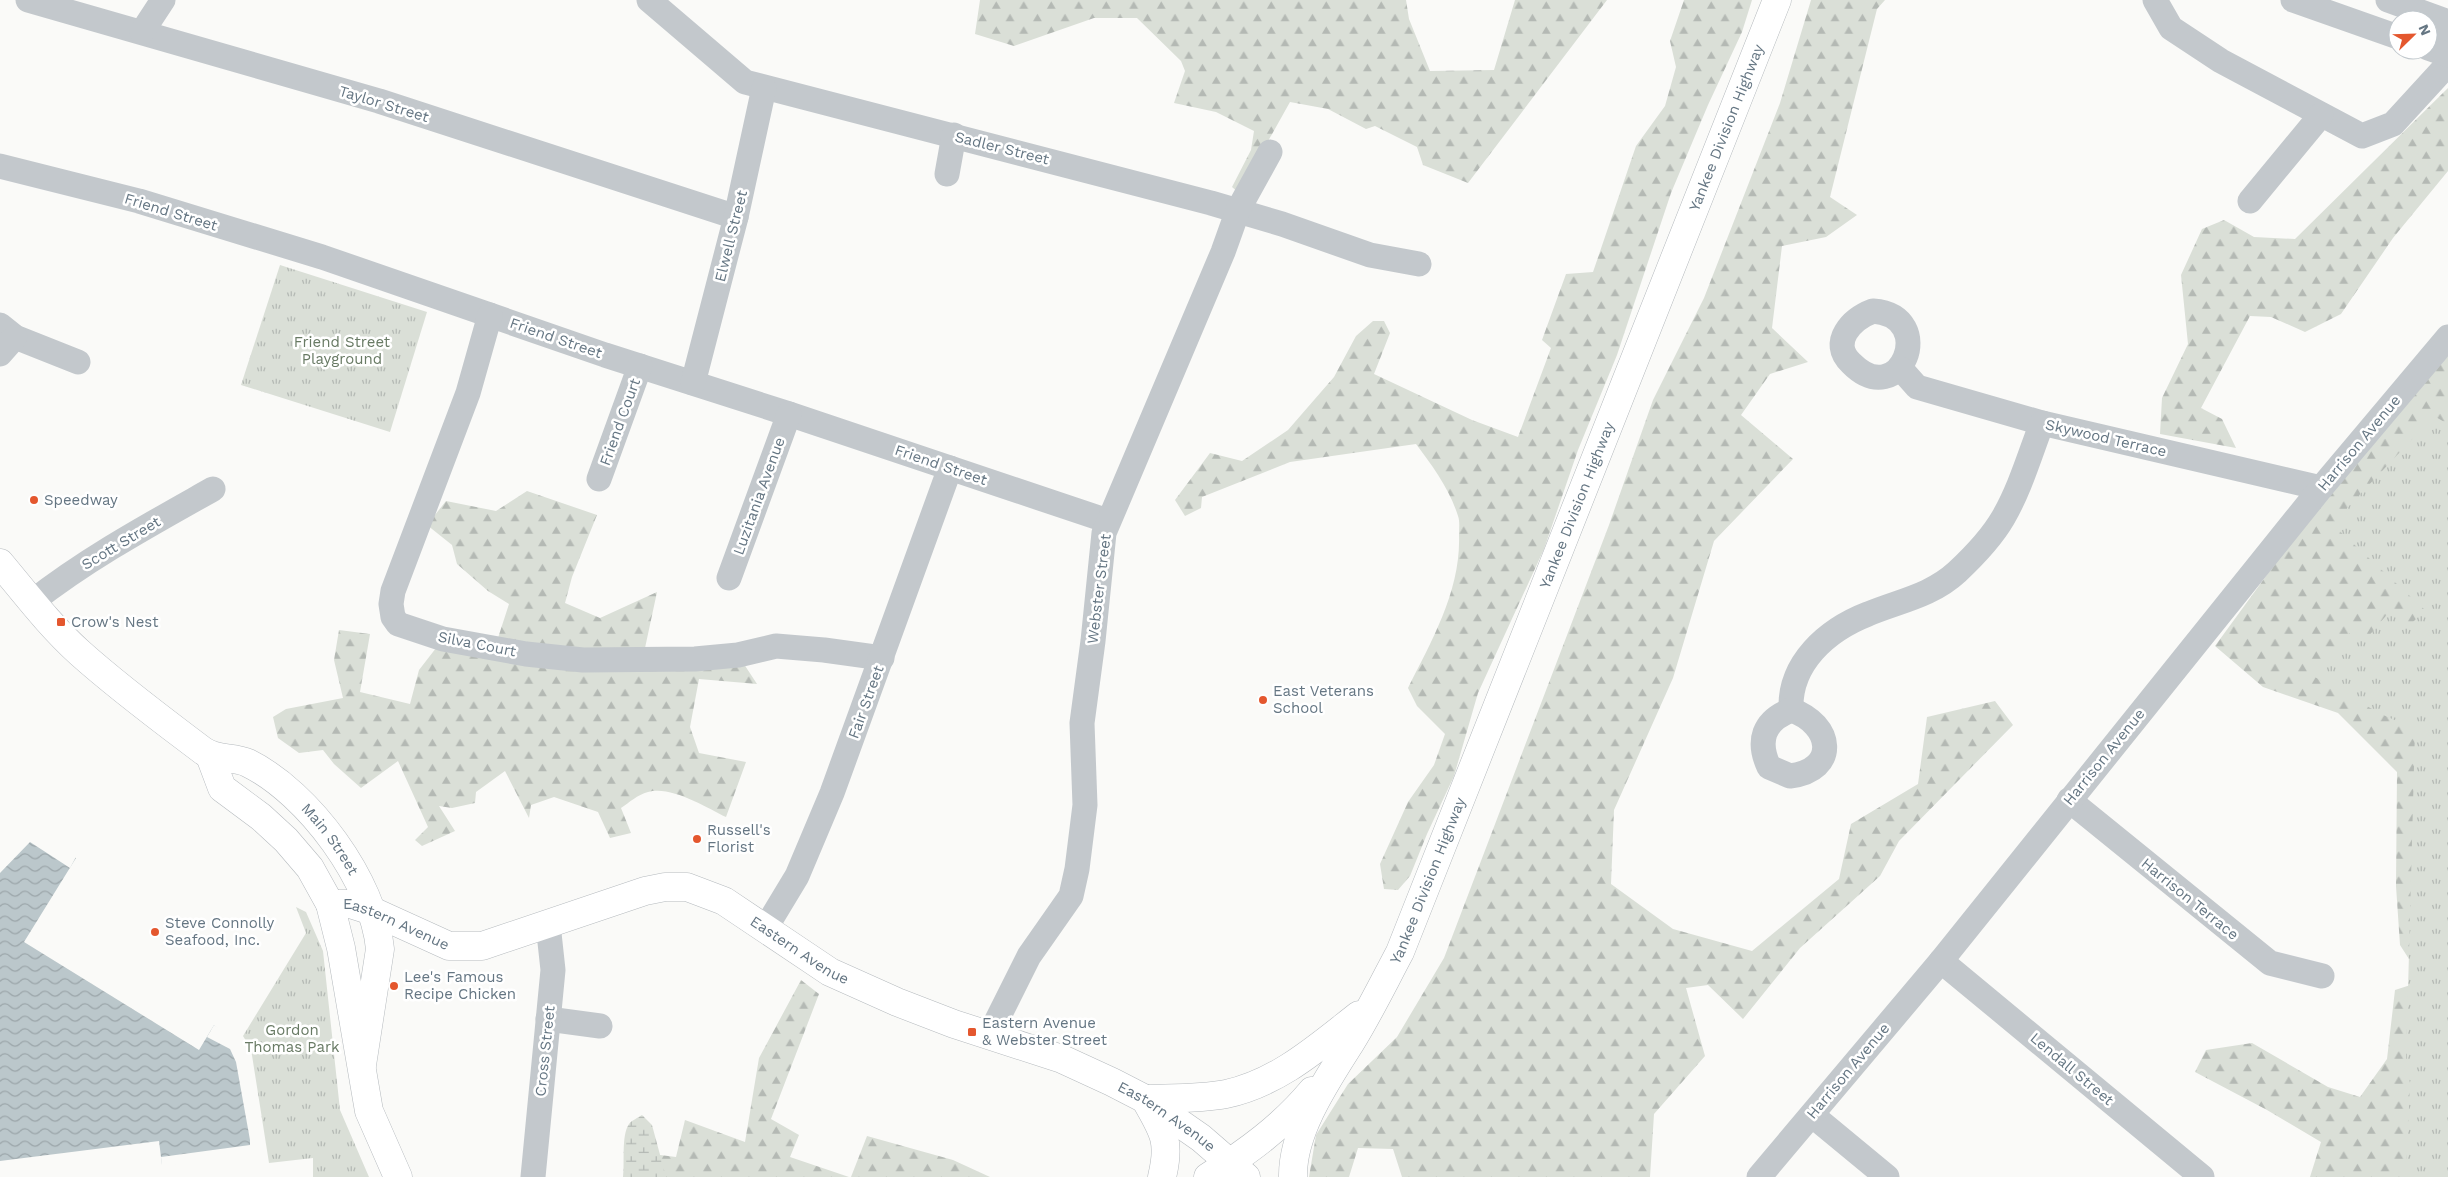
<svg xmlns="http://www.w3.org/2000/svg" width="2448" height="1177" viewBox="0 0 2448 1177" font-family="'Work Sans',sans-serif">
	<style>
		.forest { fill: url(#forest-firs) }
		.wetland { fill: url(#wetland-marsh) }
		.park { fill: url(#park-tufts) }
		.water { fill: url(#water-waves) }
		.pier { fill: #fafaf8 }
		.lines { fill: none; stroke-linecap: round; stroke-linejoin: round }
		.major-casing { stroke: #b5babe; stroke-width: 29 }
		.highway-casing { stroke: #b4b9bd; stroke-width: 29 }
		.minor { stroke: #c3c8cc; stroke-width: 25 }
		.major { stroke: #fff; stroke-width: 28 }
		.highway { stroke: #fff; stroke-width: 28 }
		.poi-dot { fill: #e4572e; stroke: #fff; stroke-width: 2 }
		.labels { text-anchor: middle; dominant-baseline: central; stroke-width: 5; stroke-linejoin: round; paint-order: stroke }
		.street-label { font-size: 15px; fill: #657683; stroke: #fff }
		.park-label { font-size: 15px; fill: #687a64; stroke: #fff }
		.poi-label { font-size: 15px; fill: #657683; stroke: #fff; text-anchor: start }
	</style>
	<defs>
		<pattern id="forest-firs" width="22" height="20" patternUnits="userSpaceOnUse" patternTransform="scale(1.25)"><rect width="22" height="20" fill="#dadfd7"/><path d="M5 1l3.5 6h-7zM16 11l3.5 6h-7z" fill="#b4b9b4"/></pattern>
		<pattern id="wetland-marsh" width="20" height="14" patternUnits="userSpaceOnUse" patternTransform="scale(1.25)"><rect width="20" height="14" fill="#dadfd7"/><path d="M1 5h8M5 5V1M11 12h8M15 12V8" fill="none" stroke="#b4b9b4"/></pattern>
		<pattern id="park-tufts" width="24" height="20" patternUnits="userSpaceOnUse" patternTransform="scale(1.25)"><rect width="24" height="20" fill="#dadfd7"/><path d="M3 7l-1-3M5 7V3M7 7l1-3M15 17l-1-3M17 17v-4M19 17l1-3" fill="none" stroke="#b4b9b4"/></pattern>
		<pattern id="water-waves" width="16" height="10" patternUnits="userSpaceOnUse" patternTransform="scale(1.25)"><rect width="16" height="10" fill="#bbc7cb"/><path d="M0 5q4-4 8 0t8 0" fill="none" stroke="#9ca6aa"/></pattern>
	</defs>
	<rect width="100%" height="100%" fill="#fafaf8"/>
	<g class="forest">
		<path d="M980 0H1406L1409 19 1430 71 1494 70 1515 0H1607L1468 183 1423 165 1417 147 1375 126 1366 129 1328 109 1290 102 1239 193 1232 187 1251 150 1254 131 1216 112 1174 103 1185 71 1181 61 1137 18H1094L1014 46 975 34Z"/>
		<path d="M1684 0H1752L1742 32 1708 105 1671 193 1617 355 1578 450 1544 549 1478 693 1454 776 1427 834 1410 876 1398 890 1384 889 1380 864 1408 802 1434 765 1445 734 1417 706 1408 688C1432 640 1461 590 1459 535 1459 529 1460 521 1458 516 1450 490 1432 465 1416 444L1290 462 1202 497 1201 508 1185 516 1175 500 1210 453 1242 461 1288 430 1334 377 1356 336 1373 321H1384L1390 333 1374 374 1472 420 1518 437 1551 348 1542 340 1566 274 1593 272 1636 146 1665 106 1676 67 1670 41Z"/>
		<path d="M1811 0H1885L1877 9 1830 197 1857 215 1826 237 1782 246 1772 328 1808 362 1770 374 1741 415 1793 459 1714 541 1673 678 1614 810 1611 884 1673 929 1752 951 1839 879 1851 824 1918 784 1927 717 1995 701 2013 725 1899 841 1880 876 1800 948 1743 1019 1708 985 1686 988 1705 1056 1654 1114 1650 1177H1402L1393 1149 1358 1148 1349 1177H1309L1316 1135 1348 1084 1397 1037 1444 958 1609 525 1653 400 1704 298 1780 103Z"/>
		<path d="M2448 88V171L2393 238 2341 314 2305 332 2271 317 2250 316 2201 408 2222 419 2236 448 2160 434 2162 398 2188 344 2181 275 2202 229 2224 220 2254 237 2295 239Z"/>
		<path d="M2448 356V1177H2310L2321 1142 2267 1110 2195 1072 2206 1050 2252 1043 2328 1087 2360 1097 2387 1059 2395 990 2423 981 2400 945 2396 886 2397 772 2338 713 2263 687 2215 646 2339 476Z"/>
		<path d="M527 491 597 515 572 577 565 603 600 618 657 592 645 648 738 655 757 684 699 679 690 727 699 753 746 762 726 817C706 807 670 785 648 792 637 795 630 802 621 808L631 833 610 838 598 812 554 797 531 805 529 818 505 771 476 792 475 803 452 808 439 806 455 831 422 846 415 840 428 827 398 761 361 788 334 764 323 750 299 753 278 738 273 717 286 709 343 698 334 660 339 630 370 634 360 692 410 704 419 670 443 639 497 641 509 604 488 591 457 564 452 545 427 525 446 501 496 511Z"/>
		<path d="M801 980 819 994 771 1119 799 1135 790 1157 849 1177H657L660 1155 676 1157 685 1120 745 1142 759 1058Z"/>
		<path d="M867 1136 953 1160 990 1177H851Z"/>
	</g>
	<path class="wetland" d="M642 1115 652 1125 666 1177H623C625 1162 621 1136 629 1124 632 1120 638 1118 642 1115Z"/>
	<g class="park">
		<path d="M280 265 427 312 390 432 241 385Z"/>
		<path d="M2434 416 2448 424V1177H2406L2410 1083 2406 1065 2415 729 2381 714 2313 676 2355 627 2367 638 2390 611 2408 627 2425 610 2332 524Z"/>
		<path d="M296 907 306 912 323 951 340 1110 369 1177H313V1158L269 1163 251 1049 243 1036 306 933Z"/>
	</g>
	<path class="water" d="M34 827 76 858 24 942 199 1050 214 1025 229 1038 242 1054 258 1149 162 1165 159 1141 0 1161V873L30 842Z"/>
	<g class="pier">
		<path d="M35 825 77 855 70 868 30 842 19 832 24 828Z"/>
		<path d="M214 1025 231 1036 244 1053 254 1097 260 1150 162 1167 161 1157 250 1145V1140L236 1062 230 1049 207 1037Z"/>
	</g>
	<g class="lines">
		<defs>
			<g id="major">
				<path id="s1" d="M0 563C26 594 50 626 80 653 119 688 161 719 202 750 216 761 233 756 248 763 309 793 374 882 380 949L362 1065"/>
				<path d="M210 756 222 788 261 817 286 840 310 868 330 904 341 948 369 1111 398 1177"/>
				<path id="s2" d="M330 904H350L372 911 449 946H482L645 891 665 887H687L724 901 830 972 897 1002 954 1024 1062 1059 1112 1082 1145 1099 1201 1138 1246 1177"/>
			</g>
			<g id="highway">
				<path d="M1162 1177C1171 1140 1163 1131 1145 1099 1171 1098 1200 1099 1226 1094 1278 1083 1318 1047 1359 1015"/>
				<path d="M1208 1177C1247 1152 1282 1127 1312 1091"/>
				<path id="s3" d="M1293 1177C1292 1131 1327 1080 1351 1042 1369 1013 1384 982 1400 952L1777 0"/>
			</g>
		</defs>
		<use href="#major" class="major-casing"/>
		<use href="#highway" class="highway-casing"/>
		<g class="minor">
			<path d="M28 0 379 101 736 217"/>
			<path d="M649 0 745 82 1211 203 1282 224 1370 255 1419 264"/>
			<path d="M2155 0 2171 28 2221 61 2362 136 2393 124 2448 64"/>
			<path d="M2293 0 2398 37"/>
			<path d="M2388 0 2443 20 2448 37"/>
			<path d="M142 32 163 0"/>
			<path d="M2428 48 2448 55"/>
			<path d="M0 166 139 201 322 257 605 355 789 414 1108 521"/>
			<path d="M947 174 954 135"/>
			<path d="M2250 201 2321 115"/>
			<path d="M1873 311C1939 316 1900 413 1851 363 1829 342 1852 319 1873 311Z"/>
			<path d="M490 315 468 393 393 591 391 604 393 617 398 624 443 639 526 654 583 660 695 659 738 655 776 646 824 650 882 658"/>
			<path d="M0 325 15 337 78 362"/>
			<path d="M0 354 15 337"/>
			<path d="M1901 369 1917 387 2042 423 2321 488"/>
			<path d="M693 383 736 217 764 88"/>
			<path d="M599 479 640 366"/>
			<path d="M729 578 789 414"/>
			<path d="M32 602C88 558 151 524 213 489"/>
			<path d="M1791 710C1789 663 1827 630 1868 614 1899 601 1931 596 1957 572 1973 557 1992 537 2003 518 2020 489 2030 454 2042 423"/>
			<path d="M1791 710C1833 724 1839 770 1790 776L1769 767C1757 741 1763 721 1791 710Z"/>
			<path d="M2069 800 2270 963 2322 976"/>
			<path d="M765 929 797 876 832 793 950 468"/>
			<path d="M1941 961 2202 1177"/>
			<path d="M548 1019 600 1026"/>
			<path d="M989 1036 1029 956 1071 896 1077 869 1085 805 1082 723 1093 641 1104 533 1223 252 1238 210 1270 152"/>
			<path d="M1812 1115 1887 1177"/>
			<path d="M533 1177 553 970 548 924"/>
			<path d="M1759 1177 1941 961 2321 488 2448 337"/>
		</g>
		<use href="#major" class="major"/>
		<use href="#highway" class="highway"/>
	</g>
	<g class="poi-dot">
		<circle cx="34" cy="500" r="5"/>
		<rect x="56" y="617" width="10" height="10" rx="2.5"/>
		<circle cx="1263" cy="700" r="5"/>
		<circle cx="697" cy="839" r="5"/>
		<circle cx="155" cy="932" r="5"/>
		<circle cx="394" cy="986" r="5"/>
		<rect x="967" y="1027" width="10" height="10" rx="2.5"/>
	</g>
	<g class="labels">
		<g class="street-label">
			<text transform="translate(384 104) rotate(17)">Taylor Street</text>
			<text stroke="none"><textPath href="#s3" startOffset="1138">Yankee Division Highway</textPath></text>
			<text transform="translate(1002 148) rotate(14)">Sadler Street</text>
			<text transform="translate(171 212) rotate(17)">Friend Street</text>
			<text transform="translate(731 236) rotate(-76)">Elwell Street</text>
			<text transform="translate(556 338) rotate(19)">Friend Street</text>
			<text transform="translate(620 422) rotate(-70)">Friend Court</text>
			<text transform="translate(2106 438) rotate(13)">Skywood Terrace</text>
			<text transform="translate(2359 443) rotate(-50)">Harrison Avenue</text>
			<text transform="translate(941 465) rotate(19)">Friend Street</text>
			<text transform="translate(759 496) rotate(-70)">Luzitania Avenue</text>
			<text stroke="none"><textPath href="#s3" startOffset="732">Yankee Division Highway</textPath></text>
			<text transform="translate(121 543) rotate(-31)">Scott Street</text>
			<text transform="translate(1099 589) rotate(-83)">Webster Street</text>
			<text transform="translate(477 644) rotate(11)">Silva Court</text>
			<text transform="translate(866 702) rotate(-70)">Fair Street</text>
			<text transform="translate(2104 757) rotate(-51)">Harrison Avenue</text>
			<text stroke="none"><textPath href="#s1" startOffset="438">Main Street</textPath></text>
			<text stroke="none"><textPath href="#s3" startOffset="328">Yankee Division Highway</textPath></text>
			<text transform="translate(2190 899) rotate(39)">Harrison Terrace</text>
			<text stroke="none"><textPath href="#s2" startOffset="70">Eastern Avenue</textPath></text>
			<text stroke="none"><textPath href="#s2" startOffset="505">Eastern Avenue</textPath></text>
			<text transform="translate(545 1051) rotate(-84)">Cross Street</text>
			<text transform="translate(2072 1069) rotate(40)">Lendall Street</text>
			<text transform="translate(1848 1071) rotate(-50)">Harrison Avenue</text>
			<text stroke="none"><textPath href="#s2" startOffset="910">Eastern Avenue</textPath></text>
		</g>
		<g class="park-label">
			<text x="342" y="342">Friend Street<tspan x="342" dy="17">Playground</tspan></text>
			<text x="292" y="1030">Gordon<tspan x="292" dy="17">Thomas Park</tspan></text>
		</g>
		<g class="poi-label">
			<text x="44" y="500">Speedway</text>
			<text x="71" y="622">Crow's Nest</text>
			<text x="1273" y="691">East Veterans<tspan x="1273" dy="17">School</tspan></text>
			<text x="707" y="830">Russell's<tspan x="707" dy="17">Florist</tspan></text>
			<text x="165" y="923">Steve Connolly<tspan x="165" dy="17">Seafood, Inc.</tspan></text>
			<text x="404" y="977">Lee's Famous<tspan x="404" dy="17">Recipe Chicken</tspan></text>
			<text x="982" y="1023">Eastern Avenue<tspan x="982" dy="17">&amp; Webster Street</tspan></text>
		</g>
	</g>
	<g transform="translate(2413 35) rotate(67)"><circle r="24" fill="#ffffff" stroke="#c1c8cd"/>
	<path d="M0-4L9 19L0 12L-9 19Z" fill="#e4572e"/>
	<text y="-8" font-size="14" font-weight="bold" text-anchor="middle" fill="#657683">N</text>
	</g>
</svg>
